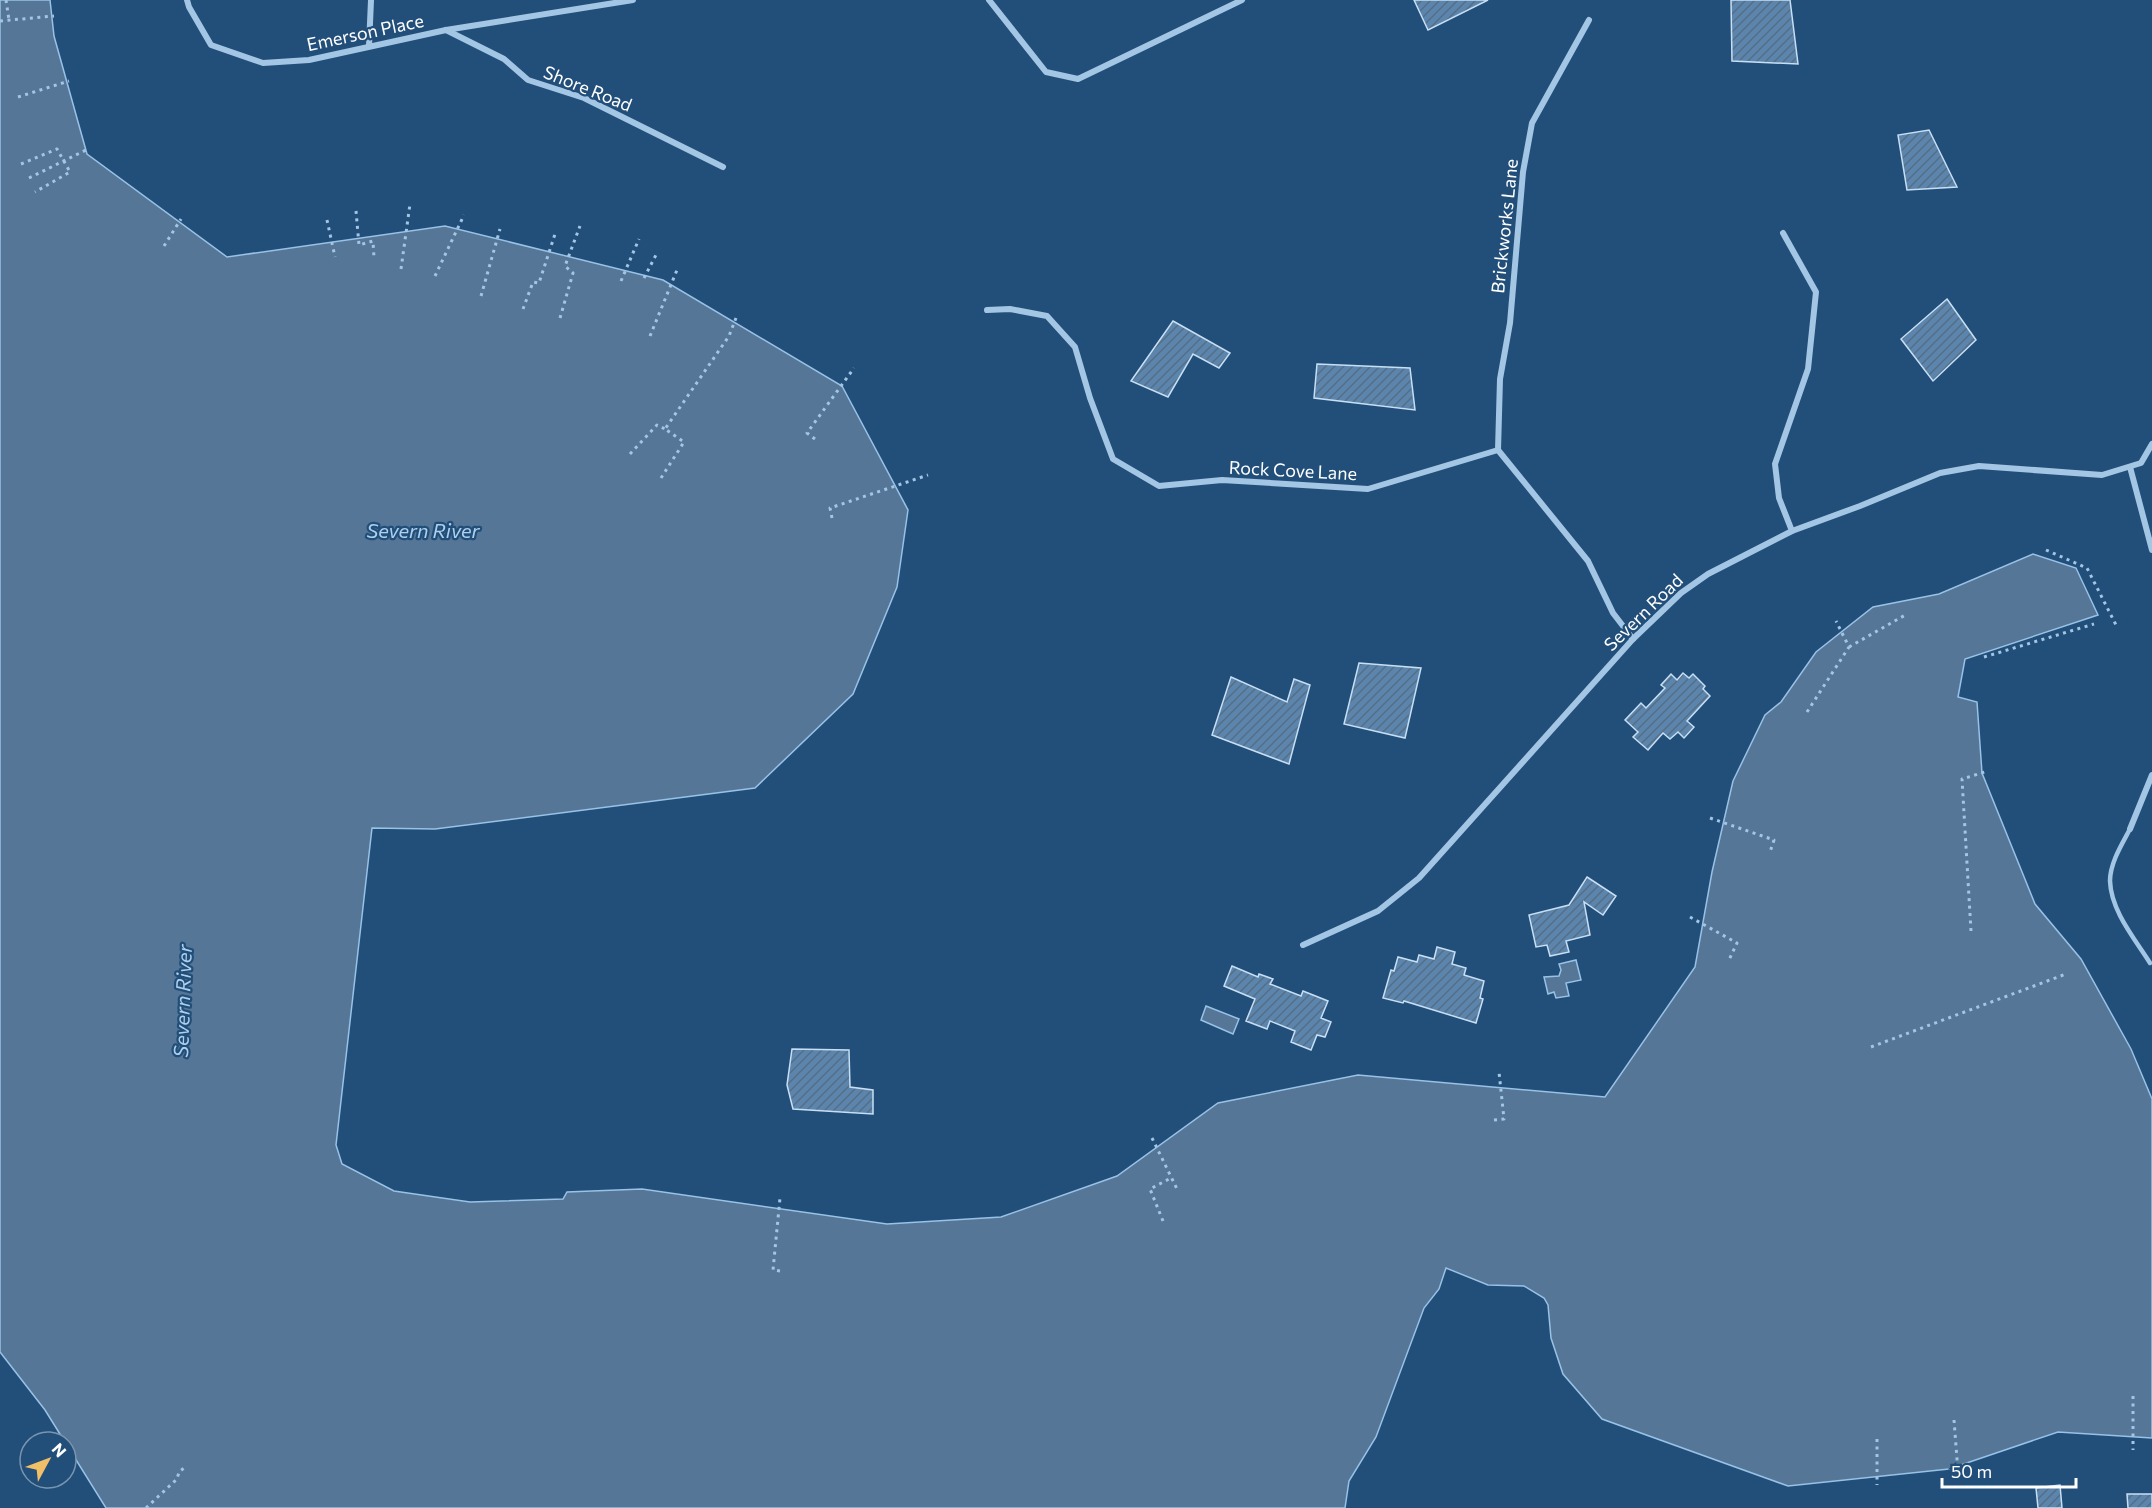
<svg xmlns="http://www.w3.org/2000/svg" width="2152" height="1508" viewBox="0 0 2152 1508" font-family="Commissioner,sans-serif">
	<style>
		.water { fill: #557696; stroke: #98c2e6; stroke-width: 1.5 }
		.building { fill: url(#building-hatch); stroke: #c7dff4; stroke-width: 1.5 }
		.lines { fill: none; stroke-linecap: round; stroke-linejoin: round }
		.path { stroke: #a4c6e5; stroke-width: 3; stroke-dasharray: 3 4.5; stroke-linecap: butt }
		.service { stroke: #a4c6e5; stroke-width: 4.5 }
		.minor { stroke: #a4c6e5; stroke-width: 6 }
		.labels { text-anchor: middle; dominant-baseline: central; stroke-width: 4.5; stroke-linejoin: round; paint-order: stroke }
		.street-label { font-size: 18px; fill: #fff; stroke: #224f7a }
		.water-label { font-size: 20px; font-style: italic; fill: #afd0ed; stroke: #224f7a }
	</style>
	<defs>
		<pattern id="building-hatch" width="6" height="6" patternUnits="userSpaceOnUse" patternTransform="scale(1.5)"><rect width="6" height="6" fill="#5b85ad"/><path d="M-1 1l2-2M0 6l6-6M5 7l2-2" fill="none" stroke="#556e86"/></pattern>
	</defs>
	<rect width="100%" height="100%" fill="#224f7a"/>
	<g class="water">
		<path d="M0 0H50L54 36 87 154 227 257 445 226 663 280 842 386 908 510 897 587 853 694 755 788 435 829 372 828 336 1145 342 1164 394 1191 470 1202 563 1199 567 1192 642 1189 887 1224 1001 1217 1117 1176 1218 1103 1358 1075 1605 1097 1695 967 1712 872 1733 781 1765 715 1781 702 1816 652 1873 607 1939 594 2033 554 2076 568 2098 615 1965 659 1958 697 1977 702 1982 773 2035 904 2081 959 2131 1049 2152 1099V1438L2058 1432 1949 1469 1788 1486 1602 1419 1563 1374 1551 1338 1548 1305 1544 1298 1524 1286 1488 1285 1446 1268 1439 1289 1424 1308 1376 1437 1349 1481 1345 1508H106L45 1410 0 1352Z"/>
		<path d="M1576 960 1581 980 1566 983 1569 996 1556 998 1554 992 1548 994 1544 977 1559 976 1561 970 1559 964Z"/>
		<path d="M1206 1006 1239 1019 1233 1034 1201 1020Z"/>
	</g>
	<g class="building">
		<path d="M1414 0H1488L1428 30Z"/>
		<path d="M1731 0H1790L1798 64 1732 61Z"/>
		<path d="M1929 130 1957 187 1907 190 1898 135Z"/>
		<path d="M1947 299 1976 340 1933 381 1901 339Z"/>
		<path d="M1173 321 1230 353 1219 368 1193 354 1168 397 1131 381Z"/>
		<path d="M1317 364 1410 368 1415 410 1314 398Z"/>
		<path d="M1359 663 1421 668 1405 738 1344 724Z"/>
		<path d="M1683 673 1689 678 1693 674 1705 686 1703 689 1710 696 1687 721 1694 727 1684 738 1678 732 1670 739 1663 733 1648 750 1633 737 1638 732 1625 720 1641 703 1646 708 1665 688 1661 685 1671 674 1677 680Z"/>
		<path d="M1231 677 1287 702 1294 679 1310 685 1289 764 1212 735Z"/>
		<path d="M1587 877 1616 896 1603 915 1584 902 1590 935 1566 941 1569 952 1550 956 1547 945 1536 947 1529 915 1569 905Z"/>
		<path d="M1437 947 1455 952 1452 964 1466 968 1464 975 1484 981 1480 998 1483 999 1476 1023 1404 1001 1403 1003 1383 998 1391 970 1394 971 1398 957 1417 962 1419 955 1434 959Z"/>
		<path d="M1232 966 1258 977 1259 974 1273 979 1270 984 1301 996 1303 991 1328 1001 1321 1018 1331 1022 1325 1037 1317 1035 1311 1050 1291 1042 1295 1031 1270 1021 1267 1029 1246 1021 1255 999 1224 986Z"/>
		<path d="M792 1049 849 1050 850 1087 873 1090V1114L793 1109 787 1085Z"/>
		<path d="M2060 1485 2062 1508H2038L2036 1488Z"/>
		<path d="M2127 1494H2152V1508H2128Z"/>
	</g>
	<g class="lines">
		<g class="path">
			<path d="M6 0 9 20"/>
			<path d="M0 21 54 16"/>
			<path d="M18 97 69 81"/>
			<path d="M21 164 57 149 70 172 35 192"/>
			<path d="M29 178 88 149"/>
			<path d="M356 211 359 245 373 241 374 258"/>
			<path d="M327 220 335 257"/>
			<path d="M164 246 181 219"/>
			<path d="M401 269 410 204"/>
			<path d="M435 276 464 215"/>
			<path d="M644 278 657 253"/>
			<path d="M621 281 639 239"/>
			<path d="M481 296 500 229"/>
			<path d="M523 309 533 282 539 283 556 231"/>
			<path d="M560 318 573 273 565 266 580 226"/>
			<path d="M650 336 677 270"/>
			<path d="M815 439 807 433 854 368"/>
			<path d="M630 454 657 425 665 429"/>
			<path d="M661 478 684 442 665 429 729 336 736 318"/>
			<path d="M832 518 830 508 928 475"/>
			<path d="M2046 550 2087 568 2116 625"/>
			<path d="M1849 647 1907 614"/>
			<path d="M1984 657 2094 624"/>
			<path d="M1807 712 1849 647 1836 621"/>
			<path d="M1710 818 1774 840 1770 852"/>
			<path d="M1690 917 1737 943 1729 960"/>
			<path d="M1971 931 1962 779 1988 771"/>
			<path d="M1871 1047 2066 974"/>
			<path d="M1494 1120 1504 1119 1499 1072"/>
			<path d="M1152 1138 1177 1189"/>
			<path d="M1163 1221 1150 1189 1171 1178"/>
			<path d="M780 1271 773 1270 780 1198"/>
			<path d="M2133 1396V1450"/>
			<path d="M1954 1420 1958 1472"/>
			<path d="M1877 1439V1485"/>
			<path d="M146 1508 177 1479 179 1472 184 1468"/>
		</g>
		<path class="service" d="M2130 829C2122 844 2110 863 2110 881 2111 911 2135 939 2150 963"/>
		<g class="minor">
			<path d="M187 0 189 7 211 45 263 63 309 60 446 30 633 0"/>
			<path d="M989 0 1046 72 1078 79 1242 0"/>
			<path d="M446 30 504 59 528 80 584 98 723 167"/>
			<path d="M369 46 371 0"/>
			<path d="M1783 233 1816 292 1808 369 1775 464 1779 498 1792 531"/>
			<path d="M987 310 1010 309 1047 316 1075 347 1090 398 1113 459 1159 486 1222 480 1368 489 1498 450"/>
			<path d="M1498 450 1500 379 1510 323 1523 172 1532 123 1589 20"/>
			<path d="M1498 450 1588 561 1613 613 1633 639"/>
			<path d="M2130 467 2152 550"/>
			<path d="M2130 829 2152 775"/>
			<path d="M1303 945 1378 911 1419 878 1633 639 1681 593 1708 574 1792 531 1860 506 1940 473 1979 466 2102 475 2141 463 2152 444"/>
		</g>
	</g>
	<g class="labels">
		<g class="street-label">
			<text transform="translate(365 32) rotate(-12)">Emerson Place</text>
			<text transform="translate(588 88) rotate(22)">Shore Road</text>
			<text transform="translate(1504 226) rotate(-84)">Brickworks Lane</text>
			<text transform="translate(1293 470) rotate(3)">Rock Cove Lane</text>
			<text transform="translate(1643 612) rotate(-44)">Severn Road</text>
		</g>
		<g class="water-label">
			<text x="423" y="530">Severn River</text>
			<text transform="translate(182 1001) rotate(-88)">Severn River</text>
		</g>
	</g>
	<g transform="translate(48 1460) rotate(49)"><circle r="28" fill="#224f7a" stroke="#7a95af" stroke-width="1.5"/>
	<path d="M0-4.5L10 22L0 15L-10 22Z" fill="#f1bf67"/>
	<text y="-9" font-size="16" font-weight="bold" text-anchor="middle" fill="#ffffff">N</text>
	</g>
	<path d="M1942 1478v9h134v-9" fill="none" stroke="#ffffff" stroke-width="3"/>
	<text x="1951" y="1478" font-size="18" fill="#ffffff" stroke="#224f7a" stroke-width="4.5" paint-order="stroke">50 m</text>
</svg>
